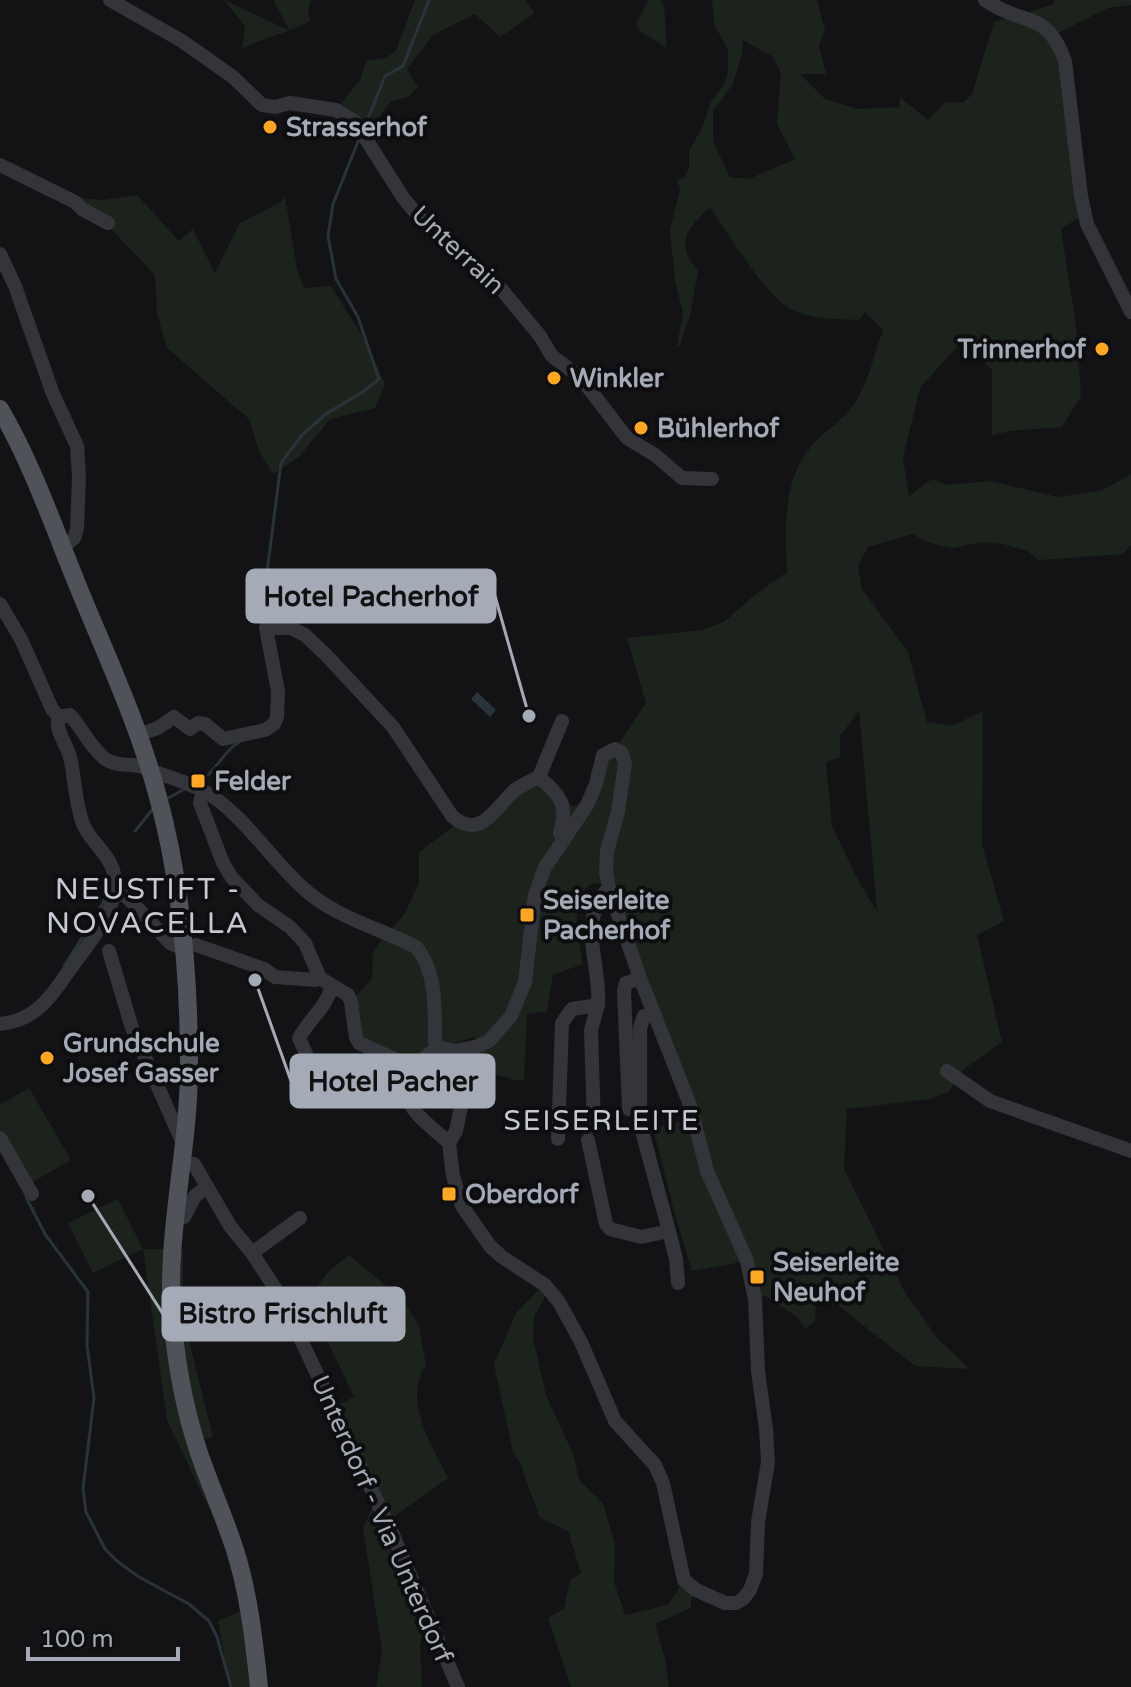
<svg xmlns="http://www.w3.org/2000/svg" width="1131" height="1687" viewBox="0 0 1131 1687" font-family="'Varela Round',sans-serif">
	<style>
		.green { fill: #1b231c; fill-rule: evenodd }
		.water { fill: #28333a }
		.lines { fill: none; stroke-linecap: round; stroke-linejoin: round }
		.stream { stroke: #28333a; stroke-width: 3 }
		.minor { stroke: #34353a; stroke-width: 14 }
		.major { stroke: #505259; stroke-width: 18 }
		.poi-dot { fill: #ffa721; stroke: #0e0e10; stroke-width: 3 }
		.labels { text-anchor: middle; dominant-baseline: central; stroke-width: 8; stroke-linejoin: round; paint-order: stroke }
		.poi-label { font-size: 26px; font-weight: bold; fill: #a4abb6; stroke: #0e0e10; text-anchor: start }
		.street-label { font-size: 26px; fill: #a4abb6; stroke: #0e0e10 }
		.neighbourhood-label { font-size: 28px; letter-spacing: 2px; fill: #c5c9d2; stroke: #0e0e10 }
		.quarter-label { font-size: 30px; letter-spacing: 2px; fill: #c5c9d2; stroke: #0e0e10 }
		.leader { fill: none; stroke: #a4abb6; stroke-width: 3 }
		.callout-dot { fill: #a4abb6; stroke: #0e0e10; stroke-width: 3 }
		.callout { fill: #a4abb6; stroke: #a4abb6; stroke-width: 3 }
		.callout-label { font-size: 28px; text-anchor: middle; font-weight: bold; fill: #111 }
	</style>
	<rect width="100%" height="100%" fill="#131315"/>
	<g class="green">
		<path d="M224 0 290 31 273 0H311L308 11 310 21C288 33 265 37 242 49L245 26Z"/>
		<path d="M415 0H525L535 13 500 37 475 14 434 34 407 69 418 87 408 97 391 101 365 136 336 110 360 80 366 61 386 58 396 51Z"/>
		<path d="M649 0H660L664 6 667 48 640 31 636 23Z"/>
		<path d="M712 0H817L825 30 819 45 826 74H800L825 99 858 109 900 107V97L928 120 946 102 963 103 972 94 994 22 1054 4 1055 0H1131V5L1108 8 1058 33 1082 216 1061 229 1076 326 1081 396 1062 427 1011 431 992 435V370L962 341 920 388 903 458 909 496 932 479 948 485 990 481 1058 497 1101 491 1131 474V545L1123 554 1039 560 1027 551 1003 544 982 542 953 548 930 543 912 534 868 547 858 566 862 589 908 652 927 722 952 726 983 711 982 844 1004 921 977 935 1002 1042 964 1069 949 1091 930 1099 847 1109 844 1169 904 1291 937 1338 970 1369 915 1366 835 1303 816 1292 815 1321 805 1329 797 1317 765 1296 755 1299 747 1261 692 1271 676 1219 653 1128 693 1118 613 886 593 883 580 893 576 927 583 964 553 975 547 1011 527 1014 524 1080H514L470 1066 476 1059 474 1037 399 1061 359 1043 351 1002 372 978 373 951 405 913 419 883V852L459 822 470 827 539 777 573 806 587 804 601 760 615 749 646 703 627 638 702 630 724 622 751 598 787 572C785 532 782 481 810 448 824 430 846 420 857 399 869 379 875 352 883 330L865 312 859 320C835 319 807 320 786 306 760 288 729 234 710 207 686 229 675 243 698 271L690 316 679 347 677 345 683 313 675 281 670 230 680 189 677 181 685 177 689 167V151L703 126 711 102 725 83 728 72V50L714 24ZM743 40 773 57 781 73 777 124 795 159 749 179 730 177 713 142V111L733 84 742 54ZM859 711 877 910V911L859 882 832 826 826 762 840 757V736Z"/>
		<path d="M137 195 179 241 193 229 215 273 240 223 281 202 285 196 297 269 304 288 331 286 365 340 385 384 375 408 330 419 299 457 273 474 259 451 249 419 167 348 157 314 155 275 111 229 64 197 104 200Z"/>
		<path d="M29 1088 71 1160 31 1183 0 1131V1105Z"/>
		<path d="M118 1199 143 1249H183V1299L191 1349 213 1437 191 1442 215 1521 167 1420 143 1249 93 1273 68 1223Z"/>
		<path d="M349 1255 403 1300 419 1326 426 1365C402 1401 432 1445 448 1478L392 1518 432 1614 420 1644 422 1687H376L382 1651 363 1528 373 1506 329 1409 354 1397 328 1342 315 1289 330 1270Z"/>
		<path d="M546 1282 544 1299 534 1316 533 1338 546 1395 574 1456 579 1480 603 1503 615 1544 614 1582 625 1615 668 1605 684 1580 696 1590 691 1598V1608L655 1624 665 1659 669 1687H571L548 1618 564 1609 570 1580 581 1573 568 1531 540 1518 520 1463 513 1452 494 1364 516 1313Z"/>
		<path d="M244 1609 256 1687H230L218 1621Z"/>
	</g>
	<path class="water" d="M477 692 496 710 490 717 471 699Z"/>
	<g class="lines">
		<g class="stream">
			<path d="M364 129 385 76 403 66 429 0"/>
			<path d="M272 624 267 572 281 463 302 435 326 414 364 391 379 379 358 317 336 279 328 236 333 204 359 139"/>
			<path d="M200 782C216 771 223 752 239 742"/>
			<path d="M165 800 186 788"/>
			<path d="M135 831 152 810"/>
			<path d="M64 966 98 913 107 893"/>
			<path d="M26 1197 45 1234 88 1292 87 1345 94 1398 83 1489 86 1512 105 1549 117 1561 139 1577 189 1604 209 1621 217 1637 231 1687"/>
		</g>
		<g class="minor">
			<path d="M110 0 182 41 233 77 262 105 275 107 290 103 336 110 355 122 404 199 427 226 502 290 540 336 552 356 580 377 627 438 655 455 682 478 712 479"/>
			<path d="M985 0C1023 27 1047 9 1065 61L1081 196 1087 224 1131 312"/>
			<path d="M0 165 75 202 82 209 108 223"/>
			<path d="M0 254 15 286 53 394 77 446 79 477 77 529 74 538 62 548"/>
			<path d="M0 604 21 639 52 709 59 717"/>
			<path d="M59 717 70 715C82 728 90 747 104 758 117 768 132 762 145 768 168 778 191 782 212 796 247 820 271 859 303 888 336 918 377 927 416 947 437 971 435 1011 435 1041L438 1047"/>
			<path d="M562 721 539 777C561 796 568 804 560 833L563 836"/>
			<path d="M138 735 158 728 174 717 190 729 198 723 205 724 223 739 265 730 274 724 277 717 278 691 266 628H291L305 635 327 656 393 727 452 816C480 841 495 808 515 790 522 785 531 781 539 777"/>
			<path d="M203 790 200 803 223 863 232 878 258 905 290 927 305 943 320 978 348 995 351 1002 356 1038 359 1043 399 1061C406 1072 403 1082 406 1093 410 1114 435 1129 449 1143L453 1176 462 1206 490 1246 502 1257 545 1285 559 1302 581 1342 615 1421 655 1465 663 1483 684 1580 696 1590 725 1603H736L743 1599 750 1590 756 1574 758 1522 768 1462 766 1429 758 1371 755 1299 747 1261 707 1171 690 1105 640 978 609 888 606 872 607 851 618 812 625 763 621 752 615 749 603 755 596 784 587 805 544 869 535 895 525 982 511 1016 489 1041 476 1047 455 1051 438 1047"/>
			<path d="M113 893 126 896 170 943 177 946"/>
			<path d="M196 945 264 969 275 977 316 980 320 978"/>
			<path d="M109 951 132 1028 181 1139"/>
			<path d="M598 1005C601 963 576 921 609 888"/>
			<path d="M0 1024C33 1021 49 1000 66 975 86 946 128 902 111 865 104 850 89 839 83 824 75 803 75 779 70 757 67 744 54 730 59 717"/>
			<path d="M307 1056 299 1038C310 1018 326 1008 332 986"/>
			<path d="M403 1066 422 1060 438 1047"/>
			<path d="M947 1071 990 1101 1131 1151"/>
			<path d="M629 1109 624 991 626 983 640 978"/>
			<path d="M0 1138 32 1194"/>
			<path d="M558 1139 562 1023 572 1009 598 1005 591 1030 594 1127"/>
			<path d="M588 1140 606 1224 610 1229 641 1237 669 1231 640 1124V1028L644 1016 655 1015"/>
			<path d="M449 1143 456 1131 461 1107 456 1081 462 1066 463 1050"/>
			<path d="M194 1164 230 1226 252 1253 275 1288 294 1325 393 1535 458 1687"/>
			<path d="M176 1217H184L195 1196 205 1188"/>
			<path d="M669 1231 676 1259 678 1283"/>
			<path d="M252 1253 300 1218"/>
		</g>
		<path class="major" d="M0 409C31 462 52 522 75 579 104 651 138 722 158 797 182 884 189 977 189 1067 189 1154 164 1239 173 1326 177 1367 185 1410 198 1450 209 1483 224 1516 235 1550 249 1594 254 1641 259 1687"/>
	</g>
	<g class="poi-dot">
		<circle cx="270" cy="127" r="8"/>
		<circle cx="1102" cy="349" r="8"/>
		<circle cx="554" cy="378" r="8"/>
		<circle cx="641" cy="428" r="8"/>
		<rect x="190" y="773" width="16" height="16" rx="4"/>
		<rect x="519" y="907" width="16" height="16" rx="4"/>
		<circle cx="47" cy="1058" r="8"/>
		<rect x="441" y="1186" width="16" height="16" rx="4"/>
		<rect x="749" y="1269" width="16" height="16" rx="4"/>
	</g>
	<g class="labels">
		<g class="poi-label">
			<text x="286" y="127">Strasserhof</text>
			<text x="1086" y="349" text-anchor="end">Trinnerhof</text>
			<text x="570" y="378">Winkler</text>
			<text x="657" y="428">Bühlerhof</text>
			<text x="214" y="781">Felder</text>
			<text x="543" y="900">Seiserleite<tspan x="543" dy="30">Pacherhof</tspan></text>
			<text x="63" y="1043">Grundschule<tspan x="63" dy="30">Josef Gasser</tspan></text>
			<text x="465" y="1194">Oberdorf</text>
			<text x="773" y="1262">Seiserleite<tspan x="773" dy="30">Neuhof</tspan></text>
		</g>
		<g class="street-label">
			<text transform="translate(458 250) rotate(43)">Unterrain</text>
			<text transform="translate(382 1519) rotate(66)">Unterdorf - Via Unterdorf</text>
		</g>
		<g class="neighbourhood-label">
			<text x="602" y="1121">SEISERLEITE</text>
		</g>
		<g class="quarter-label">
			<text x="148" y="889">NEUSTIFT -<tspan x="148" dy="34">NOVACELLA</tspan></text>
		</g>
	</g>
	<path class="leader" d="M529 716L495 596M255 980L291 1081M88 1196L163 1314"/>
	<g class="callout-dot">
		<circle cx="529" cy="716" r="8"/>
		<circle cx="255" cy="980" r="8"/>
		<circle cx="88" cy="1196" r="8"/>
	</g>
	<g class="callout">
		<rect x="247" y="570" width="248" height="52" rx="8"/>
		<rect x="291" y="1055" width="203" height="52" rx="8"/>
		<rect x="163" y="1288" width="241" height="52" rx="8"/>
	</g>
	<g class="callout-label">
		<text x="371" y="606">Hotel Pacherhof</text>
		<text x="393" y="1091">Hotel Pacher</text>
		<text x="283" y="1323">Bistro Frischluft</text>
	</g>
	<path d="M28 1647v12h150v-12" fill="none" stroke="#a4abb6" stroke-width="4"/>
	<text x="40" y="1647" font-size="24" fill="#a4abb6" stroke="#0e0e10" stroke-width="6" paint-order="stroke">100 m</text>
</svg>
